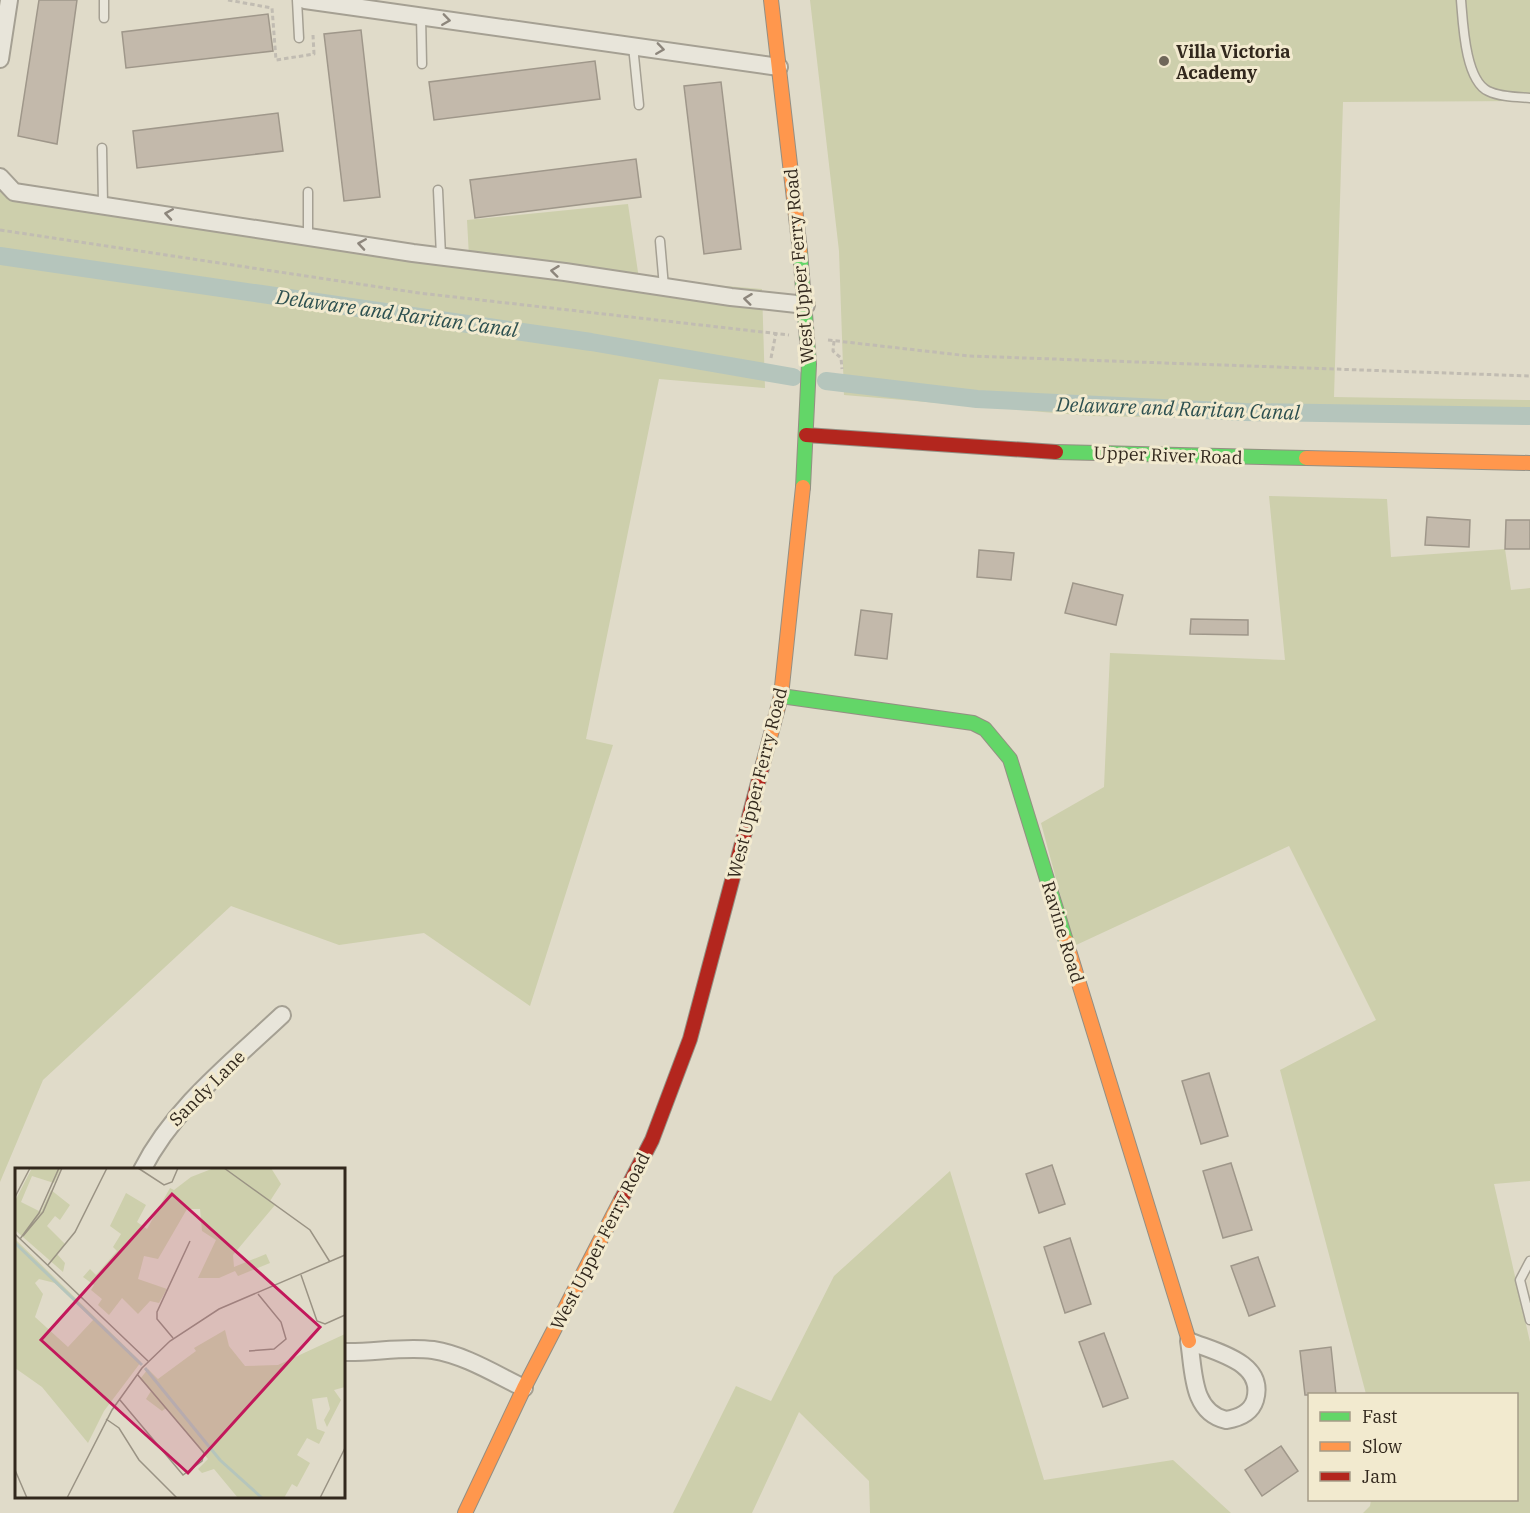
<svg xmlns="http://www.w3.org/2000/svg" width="1530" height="1513" viewBox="0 0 1530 1513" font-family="'IBM Plex Serif',serif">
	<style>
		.green { fill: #cdcfac }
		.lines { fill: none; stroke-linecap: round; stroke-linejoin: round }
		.canal { stroke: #b5c5bc; stroke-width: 18 }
		.building { fill: #c3b9ab; stroke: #9f978a; stroke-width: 1.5 }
		.lane-casing { stroke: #a5a093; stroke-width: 11 }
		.street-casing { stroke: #a5a093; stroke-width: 20 }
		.fast-casing { stroke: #948f83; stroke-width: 16 }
		.slow-casing { stroke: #948f83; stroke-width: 16 }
		.jam-casing { stroke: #948f83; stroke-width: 16 }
		.path { stroke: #c1bcb2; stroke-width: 3; stroke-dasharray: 4.5 3; stroke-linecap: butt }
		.lane { stroke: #e8e5da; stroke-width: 8 }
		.street { stroke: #e8e5da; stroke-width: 16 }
		.fast { stroke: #63d668; stroke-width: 14 }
		.slow { stroke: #ff974d; stroke-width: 14 }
		.jam { stroke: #b3261e; stroke-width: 14 }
		.oneway { stroke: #8d867c }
		.poi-dot { fill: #6f6759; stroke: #f2eacf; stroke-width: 2 }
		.labels { text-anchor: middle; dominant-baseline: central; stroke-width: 6; stroke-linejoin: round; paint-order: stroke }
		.poi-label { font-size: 18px; font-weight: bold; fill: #32281d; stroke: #f2eacf; text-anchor: start }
		.street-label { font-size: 18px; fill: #32281d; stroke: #f2eacf }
		.water-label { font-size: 20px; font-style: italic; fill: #2d5050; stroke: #f2eacf }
		.inset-river { fill: none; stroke: #b5c5bc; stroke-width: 3 }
		.inset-road { fill: none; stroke: #9a9384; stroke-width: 1.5 }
		.view { fill: #c2185b; fill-opacity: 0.15; stroke: #c2185b; stroke-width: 3 }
		.inset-edge { fill: none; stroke: #32281d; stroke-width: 3 }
	</style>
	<rect width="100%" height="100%" fill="#e0dbc9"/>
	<g class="green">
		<path d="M810 0H1530V101L1343 102 1334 397 1530 400V424L1090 416 844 395 839 251Z"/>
		<path d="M0 184 469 257 467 220 628 204 639 279 762 289 765 388 659 379 586 739 613 745 530 1006 424 933 339 945 231 906 43 1080 0 1182Z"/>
		<path d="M1269 496 1387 499 1391 557 1505 549 1511 590 1530 588V1181L1494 1184 1530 1342V1513H1363L1370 1506 1371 1500H1516V1394H1366L1280 1070 1376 1020 1289 846 1074 946 1041 823 1104 787 1110 653 1285 660Z"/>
		<path d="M950 1171 1044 1480 1173 1460 1231 1513H870L869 1481 799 1412 752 1513H673L736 1386 771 1401 834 1276Z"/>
	</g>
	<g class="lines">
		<g class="canal">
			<path d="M0 256 591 342 793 377"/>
			<path d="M826 381 977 399 1245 412 1530 416"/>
		</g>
	</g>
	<g class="building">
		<path d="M39 0H77L57 144 18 136Z"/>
		<path d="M268 14 273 51 126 68 122 32Z"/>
		<path d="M361 30 380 197 344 201 324 34Z"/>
		<path d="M595 61 600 99 434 120 429 82Z"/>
		<path d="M721 82 741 249 704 254 684 86Z"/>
		<path d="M278 113 283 151 137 168 133 131Z"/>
		<path d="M636 159 641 197 475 218 470 180Z"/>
		<path d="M1427 517 1470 520 1469 547 1425 545Z"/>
		<path d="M1506 520H1530V549H1505Z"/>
		<path d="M979 550 1014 553 1011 580 977 577Z"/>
		<path d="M1073 583 1123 595 1116 625 1065 613Z"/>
		<path d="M861 610 892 614 887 659 855 655Z"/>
		<path d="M1191 619 1248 620V635L1190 634Z"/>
		<path d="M1209 1073 1228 1136 1201 1144 1182 1081Z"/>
		<path d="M1231 1163 1252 1230 1223 1238 1203 1171Z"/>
		<path d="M1052 1165 1065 1204 1039 1213 1026 1174Z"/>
		<path d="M1070 1238 1091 1304 1065 1313 1044 1247Z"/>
		<path d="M1258 1257 1275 1306 1249 1316 1231 1266Z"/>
		<path d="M1104 1333 1128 1398 1103 1407 1079 1342Z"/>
		<path d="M1331 1347 1336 1395H1305L1300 1351Z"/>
		<path d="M1281 1446 1298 1471 1262 1496 1245 1470Z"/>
	</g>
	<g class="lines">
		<defs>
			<g id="lane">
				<path d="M104 0V18"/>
				<path d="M297 0 299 38"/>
				<path d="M1461 0C1463 23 1465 80 1488 91 1500 97 1517 97 1530 98"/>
				<path d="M421 16 422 64"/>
				<path d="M633 46 639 105"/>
				<path d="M102 148 103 204"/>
				<path d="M438 190 441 256"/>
				<path d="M308 236V192"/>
				<path d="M660 241 664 287"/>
				<path d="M1530 1261 1520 1280 1530 1320"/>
			</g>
			<g id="street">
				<path d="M305 0 779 67"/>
				<path d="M0 59 9 0"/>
				<path d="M0 177 14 192 413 253 565 272 731 297 806 305"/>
				<path d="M142 1170C174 1107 231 1063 282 1015"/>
				<path d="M1189 1341C1215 1352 1266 1362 1255 1400 1251 1413 1239 1418 1226 1420 1191 1412 1194 1370 1189 1341Z"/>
				<path d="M344 1352C373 1353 403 1346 433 1350 465 1355 495 1374 524 1388"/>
			</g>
			<g id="fast">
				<path d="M800 251 809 364 803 487"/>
				<path d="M1056 452 1306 458"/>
				<path d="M781 696 973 723 985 729 1010 759 1066 941"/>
			</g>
			<g id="slow">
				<path d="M771 0 800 251"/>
				<path d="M1306 458 1530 463"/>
				<path d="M763 764 781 696 803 487"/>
				<path d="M1066 941 1189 1341"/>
				<path d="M465 1513 524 1388 621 1200"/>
			</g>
			<g id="jam">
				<path d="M806 435 1056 452"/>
				<path d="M621 1200 652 1140 690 1039 763 764"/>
			</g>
		</defs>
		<use href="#lane" class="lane-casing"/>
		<use href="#street" class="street-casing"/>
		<use href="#fast" class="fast-casing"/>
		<use href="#slow" class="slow-casing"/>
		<use href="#jam" class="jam-casing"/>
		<g class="path">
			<path d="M228 0 272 8 276 60 314 54 313 35"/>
			<path d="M0 230 419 293 789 335"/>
			<path d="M828 340 969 356 1530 376"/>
			<path d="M834 341 833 351 841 358 842 369"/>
			<path d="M771 358 776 333"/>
		</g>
		<use href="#lane" class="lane"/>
		<use href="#street" class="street"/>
		<use href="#fast" class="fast"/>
		<use href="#slow" class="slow"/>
		<use href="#jam" class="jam"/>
	</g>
	<defs><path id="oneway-chevron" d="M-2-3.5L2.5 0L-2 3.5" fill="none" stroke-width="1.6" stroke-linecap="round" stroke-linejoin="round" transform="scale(1.5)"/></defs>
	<g class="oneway">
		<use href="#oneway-chevron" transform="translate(446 20) rotate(8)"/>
		<use href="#oneway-chevron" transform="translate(660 49) rotate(8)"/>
		<use href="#oneway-chevron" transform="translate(169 214) rotate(-171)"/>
		<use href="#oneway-chevron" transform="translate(362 244) rotate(-171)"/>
		<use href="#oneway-chevron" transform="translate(555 271) rotate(-173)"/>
		<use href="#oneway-chevron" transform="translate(748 299) rotate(-173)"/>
	</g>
	<circle class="poi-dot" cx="1164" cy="61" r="6"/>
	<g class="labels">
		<g class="poi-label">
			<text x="1176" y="51">Villa Victoria<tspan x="1176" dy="21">Academy</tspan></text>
		</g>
		<g class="street-label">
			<text transform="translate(799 266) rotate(-95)">West Upper Ferry Road</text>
			<text transform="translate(1168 455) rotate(2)">Upper River Road</text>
			<text transform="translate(757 783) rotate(-76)">West Upper Ferry Road</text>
			<text transform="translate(1063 932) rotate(73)">Ravine Road</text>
			<text transform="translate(207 1088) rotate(-45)">Sandy Lane</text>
			<text transform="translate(600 1241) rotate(-63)">West Upper Ferry Road</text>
		</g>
		<g class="water-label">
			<text transform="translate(397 313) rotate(8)">Delaware and Raritan Canal</text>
			<text transform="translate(1178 408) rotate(2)">Delaware and Raritan Canal</text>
		</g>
	</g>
	<g transform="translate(15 1168)">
		<rect width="330" height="330" fill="#e0dbc9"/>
		<path d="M17 0H46L39 15 17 8 6 34 26 44 36 22 55 37 45 52 40 48 32 58 50 76 42 86 50 95 48 104 0 62V33ZM199 0H256L266 16 255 33 260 37 218 87 219 99 251 86 255 95 223 108 220 103 204 110H183L201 72 187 63 185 41H172L143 91 129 88 123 111 152 121 144 135 135 133 123 146 107 130 94 147 83 137 87 131 76 122 79 117 68 109 75 101 81 107 102 83 98 79 106 66 95 58 111 25 131 37 122 54 132 61 155 20 159 22 176 9ZM0 71 126 194 89 243 73 275 27 219 0 200ZM24 111 40 115 79 151 53 179 20 149 28 126 20 115ZM210 162 214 178 230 198 263 197 330 166V219L319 222 326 232 312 259 309 252 315 241 312 229 297 231 302 261 310 264 304 276 292 270 282 287 295 295 282 319 277 316 269 330H223L199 301 187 305 183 301 193 291 151 240 147 243 131 231 136 223 125 211 133 201 143 211 181 183 179 180Z" fill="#cdcfac" fill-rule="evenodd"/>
		<path class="inset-river" d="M0 75 127 197M130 200 205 292 247 330"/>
		<path class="inset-road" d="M123 0 149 17 157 14 163 0M209 0 295 62 315 94M0 29 15 0M0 66 133 193M8 68 28 44 47 0M5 71 24 45 44 0M33 97 60 64 92 0M286 107 302 153 310 156 330 147M158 170 142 151V144L175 73M234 183 259 181 271 171 266 154 243 126M105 232 168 307 187 293 189 285 122 206M91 251 104 260 124 292 162 330M0 302 12 330M52 330 97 242 127 200 155 173 204 141 330 87M305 330 330 280"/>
		<path class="view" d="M157 26 305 159 173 305 26 172Z"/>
		<rect width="330" height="330" class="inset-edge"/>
	</g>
	<rect x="1308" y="1393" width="210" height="108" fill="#f2eacf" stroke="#a59c88" stroke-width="1.5"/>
	<rect x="1320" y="1412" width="30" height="9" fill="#63d668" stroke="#a59c88" stroke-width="1.5"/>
	<text x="1362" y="1423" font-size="18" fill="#32281d">Fast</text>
	<rect x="1320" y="1442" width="30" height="9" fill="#ff974d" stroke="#a59c88" stroke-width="1.5"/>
	<text x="1362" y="1453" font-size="18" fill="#32281d">Slow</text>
	<rect x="1320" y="1472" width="30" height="9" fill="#b3261e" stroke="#a59c88" stroke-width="1.5"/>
	<text x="1362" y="1483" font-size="18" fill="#32281d">Jam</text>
</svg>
